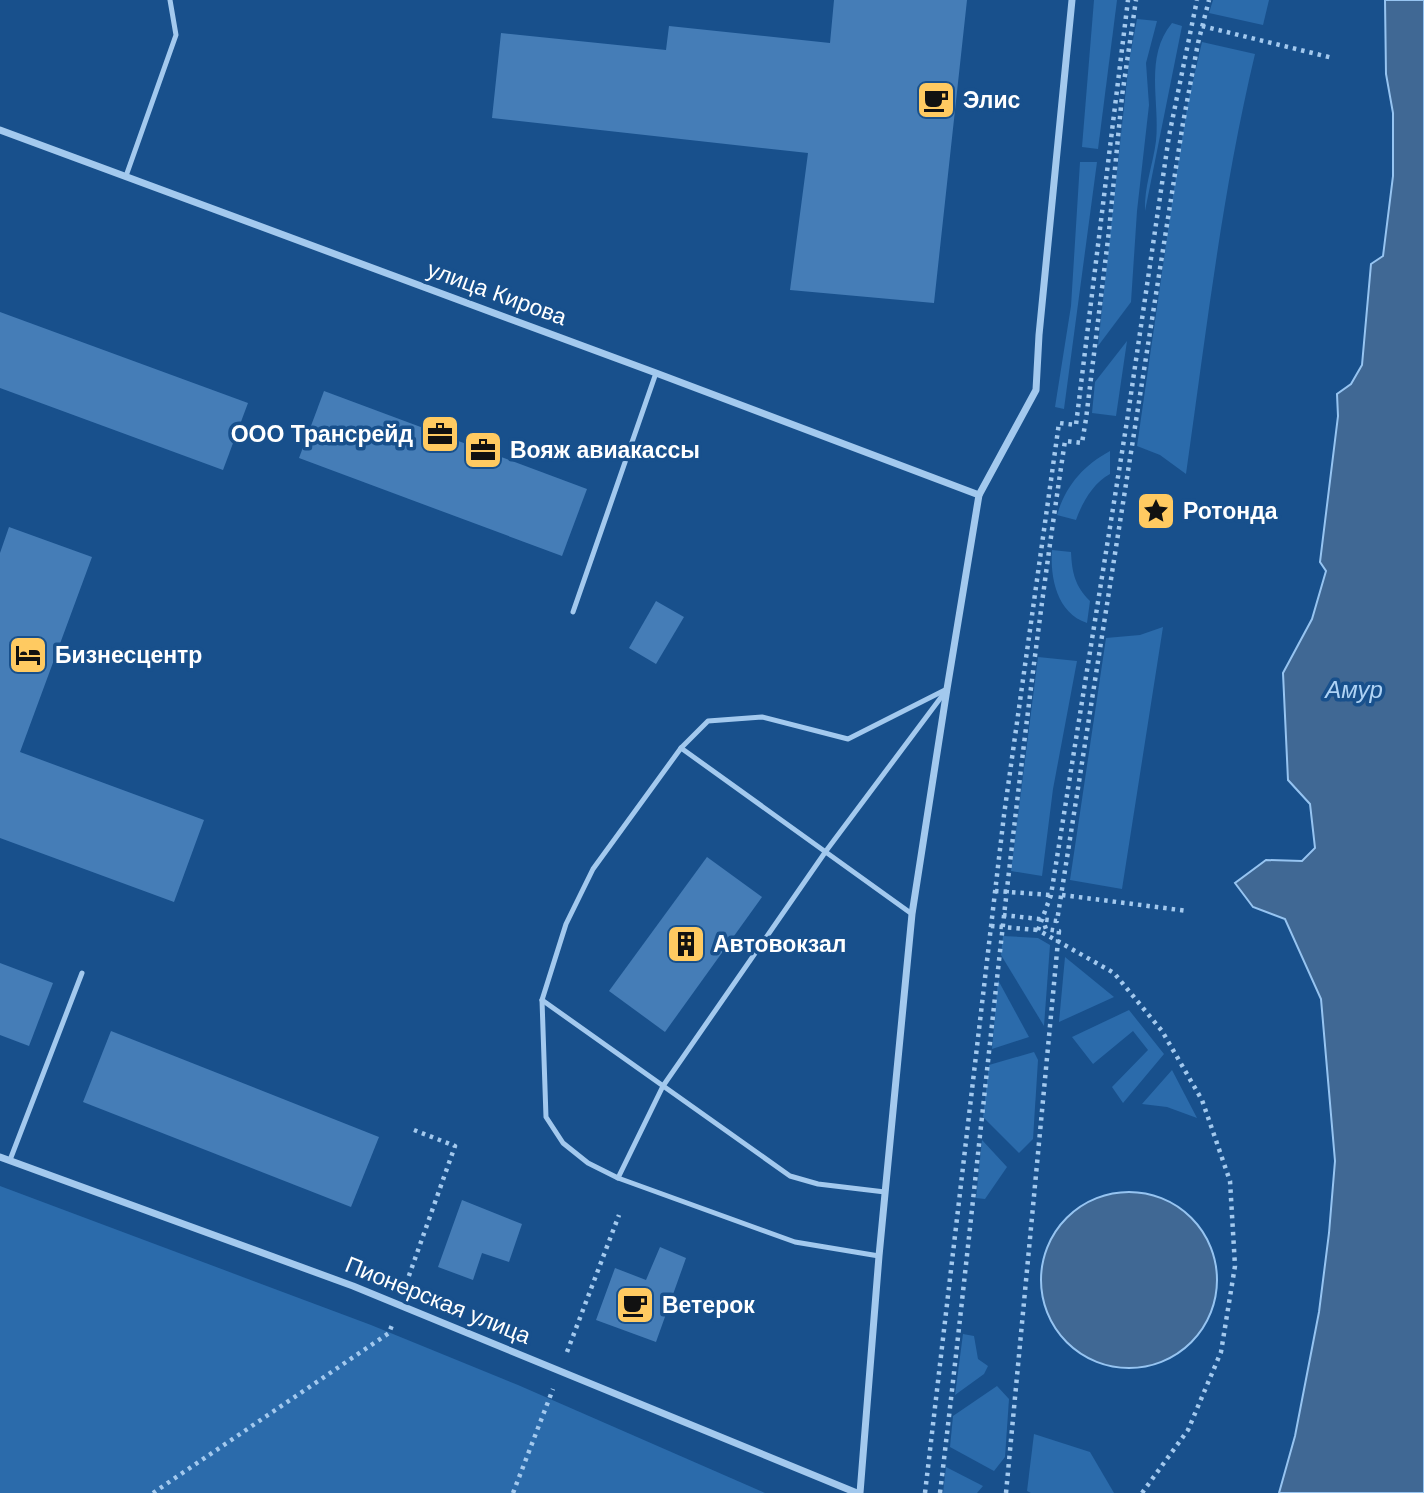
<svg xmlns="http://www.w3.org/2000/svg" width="1424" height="1493" viewBox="0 0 1424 1493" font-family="Helvetica,sans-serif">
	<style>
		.green { fill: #2b6bab }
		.water { fill: #406894; stroke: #96c4f1; stroke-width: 2 }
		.building { fill: #457db7 }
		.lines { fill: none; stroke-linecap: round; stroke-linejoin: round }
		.path { stroke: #a3c9ee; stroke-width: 4.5; stroke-dasharray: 3.5 5; stroke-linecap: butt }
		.lane { stroke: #a3c9ee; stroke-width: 5 }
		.street { stroke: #a3c9ee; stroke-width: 7 }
		.labels { text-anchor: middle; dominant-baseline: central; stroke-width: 7; stroke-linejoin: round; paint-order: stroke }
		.poi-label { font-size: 23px; font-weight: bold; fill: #fff; stroke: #18508c; text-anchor: start }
		.street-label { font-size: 23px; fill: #fff; stroke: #18508c }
		.water-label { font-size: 24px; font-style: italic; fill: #afd3f5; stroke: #18508c }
	</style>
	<rect width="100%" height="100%" fill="#18508c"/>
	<g class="green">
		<path d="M1094 0H1117L1098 149 1082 147Z"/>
		<path d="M1213 0H1269L1263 25 1209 13Z"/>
		<path d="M1137 19 1157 21 1146 63 1149 105 1137 211 1131 302 1098 346 1129 61Z"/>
		<path d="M1172 23 1182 26 1145 211C1144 186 1153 165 1156 141 1160 101 1144 57 1172 23Z"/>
		<path d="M1202 42 1255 54C1222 192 1206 334 1186 474L1160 455 1137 446 1174 189 1188 102Z"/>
		<path d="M1080 162H1097L1064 409 1055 407 1071 306Z"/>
		<path d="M1127 341 1116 416 1092 413 1095 382Z"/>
		<path d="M1110 451V474C1093 483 1082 503 1076 520L1057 515C1066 485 1083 466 1110 451Z"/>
		<path d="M1052 550 1071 552C1072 573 1075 586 1090 601L1087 623C1057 613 1050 578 1052 550Z"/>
		<path d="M1163 627 1122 889 1070 880 1106 638 1140 635Z"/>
		<path d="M1038 657 1077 661 1053 789 1042 876 1011 871Z"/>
		<path d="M1003 936 1038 938 1050 945 1044 1026 1001 955Z"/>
		<path d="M1065 957 1114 997 1059 1022Z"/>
		<path d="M998 980 1029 1037 992 1049Z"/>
		<path d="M1129 1010 1164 1054 1123 1103 1112 1087 1148 1050 1133 1031 1093 1064 1072 1037Z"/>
		<path d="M1034 1052 1038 1060 1033 1139 1019 1153 983 1117 989 1065Z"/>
		<path d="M1172 1070 1197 1118 1167 1107 1142 1104Z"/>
		<path d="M982 1140 1007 1167 985 1199 976 1198Z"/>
		<path d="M0 1186 371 1325 518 1385 765 1493H0Z"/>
		<path d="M963 1334 974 1336 978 1359 988 1366 984 1374 955 1395Z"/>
		<path d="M997 1386 1009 1399 1005 1457 994 1471 950 1447 953 1416Z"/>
		<path d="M1034 1434 1090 1452 1114 1493H1031L1027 1491Z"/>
		<path d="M946 1467 983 1486 977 1493H943Z"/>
	</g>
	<g class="water">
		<path d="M1385 0H1424V1493H1279L1295 1436 1319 1312 1329 1233 1335 1161 1321 999 1285 919 1253 907 1235 883 1266 860 1302 861 1315 848 1310 804 1288 780 1283 673 1312 619 1326 571 1320 562 1338 416 1337 394 1351 384 1362 365 1371 264 1383 256 1393 176V113L1386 74Z"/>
		<circle cx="1129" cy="1280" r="88"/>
	</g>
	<g class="building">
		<path d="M834 0H967L934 303 790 290 808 153 492 118 501 33 666 50 669 26 830 43Z"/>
		<path d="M0 312 248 403 223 470 0 388Z"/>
		<path d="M324 391 587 489 562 556 299 458Z"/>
		<path d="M9 527 92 557 20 752 204 820 174 902 0 838V553Z"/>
		<path d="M656 601 684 617 656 664 629 648Z"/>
		<path d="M707 857 762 897 665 1032 609 991Z"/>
		<path d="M0 963 53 983 29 1046 0 1035Z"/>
		<path d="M111 1031 379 1137 351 1207 83 1102Z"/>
		<path d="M462 1200 522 1224 509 1262 482 1253 473 1280 438 1267Z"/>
		<path d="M660 1247 686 1258 656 1342 596 1320 615 1268 646 1280Z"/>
	</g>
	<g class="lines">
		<g class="path">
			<path d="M1202 26 1333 58"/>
			<path d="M995 891 1051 895"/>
			<path d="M1062 895 1188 911"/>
			<path d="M1003 915 1057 921 1183 123 1198 43 1209 0"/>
			<path d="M991 926 1038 930"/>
			<path d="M406 1284 455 1146 414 1130"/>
			<path d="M567 1352 619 1215"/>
			<path d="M153 1493 389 1333 392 1325"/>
			<path d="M513 1493 553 1389"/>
			<path d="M925 1493 1004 815 1059 423 1076 425 1128 0"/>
			<path d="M940 1493C982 1142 1012 790 1065 441L1082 443 1086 419 1109 231 1122 96 1136 0"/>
			<path d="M1006 1493 1058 941 1059 931 1046 929 1043 920"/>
			<path d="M1142 1493 1188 1430 1221 1352 1235 1266 1230 1181 1202 1100 1162 1031 1114 973 1038 930 1051 895 1127 421 1169 136 1197 0"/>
		</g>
		<g class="lane">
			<path d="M126 176 176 35 170 0"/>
			<path d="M573 612 656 373"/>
			<path d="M681 748 912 914"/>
			<path d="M542 1000 790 1176 818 1184 885 1192"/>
			<path d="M10 1160 82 973"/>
			<path d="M618 1178 663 1086 826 851 945 692"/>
			<path d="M879 1256 795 1242 618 1178 588 1163 563 1143 546 1117 542 1000 566 924 593 869 681 748 708 721 762 717 848 739 947 689"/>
		</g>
		<g class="street">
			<path d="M0 130 656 373 979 495"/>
			<path d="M0 1157 353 1286 857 1493"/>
			<path d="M860 1493 879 1256 912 914 947 689 979 495 1036 390 1039 335 1072 0"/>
		</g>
	</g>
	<defs>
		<symbol id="cafe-square" viewBox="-11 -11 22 22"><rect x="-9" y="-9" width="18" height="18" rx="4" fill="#ffca61" stroke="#18508c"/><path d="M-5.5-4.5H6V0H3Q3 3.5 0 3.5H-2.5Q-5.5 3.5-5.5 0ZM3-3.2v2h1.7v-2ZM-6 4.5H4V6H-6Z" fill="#111"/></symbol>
		<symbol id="office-square" viewBox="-11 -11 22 22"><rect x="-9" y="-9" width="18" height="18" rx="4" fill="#ffca61" stroke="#18508c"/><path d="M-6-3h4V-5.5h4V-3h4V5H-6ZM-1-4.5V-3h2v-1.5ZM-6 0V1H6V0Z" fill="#111"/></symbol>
		<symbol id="sight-square" viewBox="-11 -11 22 22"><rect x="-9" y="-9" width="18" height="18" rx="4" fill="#ffca61" stroke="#18508c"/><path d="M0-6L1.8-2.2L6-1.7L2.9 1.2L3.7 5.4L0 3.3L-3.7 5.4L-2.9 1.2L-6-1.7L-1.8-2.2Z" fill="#111"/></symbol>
		<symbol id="hotel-square" viewBox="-11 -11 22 22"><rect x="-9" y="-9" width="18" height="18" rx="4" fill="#ffca61" stroke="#18508c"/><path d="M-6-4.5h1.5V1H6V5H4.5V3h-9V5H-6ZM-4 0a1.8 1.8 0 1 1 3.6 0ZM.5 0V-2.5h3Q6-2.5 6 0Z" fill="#111"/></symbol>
		<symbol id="building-square" viewBox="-11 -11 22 22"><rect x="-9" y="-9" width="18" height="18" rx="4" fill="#ffca61" stroke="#18508c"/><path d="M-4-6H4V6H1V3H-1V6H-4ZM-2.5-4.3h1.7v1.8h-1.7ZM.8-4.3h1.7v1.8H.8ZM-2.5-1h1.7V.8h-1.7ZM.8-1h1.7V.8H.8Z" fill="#111"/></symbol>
	</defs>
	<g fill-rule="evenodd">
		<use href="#cafe-square" x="914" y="78" width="44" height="44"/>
		<use href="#office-square" x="418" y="412" width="44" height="44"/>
		<use href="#office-square" x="461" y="428" width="44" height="44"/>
		<use href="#sight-square" x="1134" y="489" width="44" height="44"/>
		<use href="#hotel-square" x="6" y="633" width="44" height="44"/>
		<use href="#building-square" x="664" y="922" width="44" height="44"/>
		<use href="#cafe-square" x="613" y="1283" width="44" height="44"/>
	</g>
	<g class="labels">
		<g class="poi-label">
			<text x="963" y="100">Элис</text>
			<text x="413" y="434" text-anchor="end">ООО Трансрейд</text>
			<text x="510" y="450">Вояж авиакассы</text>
			<text x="1183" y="511">Ротонда</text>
			<text x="55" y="655">Бизнесцентр</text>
			<text x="713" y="944">Автовокзал</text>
			<text x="662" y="1305">Ветерок</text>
		</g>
		<g class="street-label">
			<text transform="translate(497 293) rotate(20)">улица Кирова</text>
			<text transform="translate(438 1300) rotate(22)">Пионерская улица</text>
		</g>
		<g class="water-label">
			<text x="1354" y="689">Амур</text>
		</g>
	</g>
</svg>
